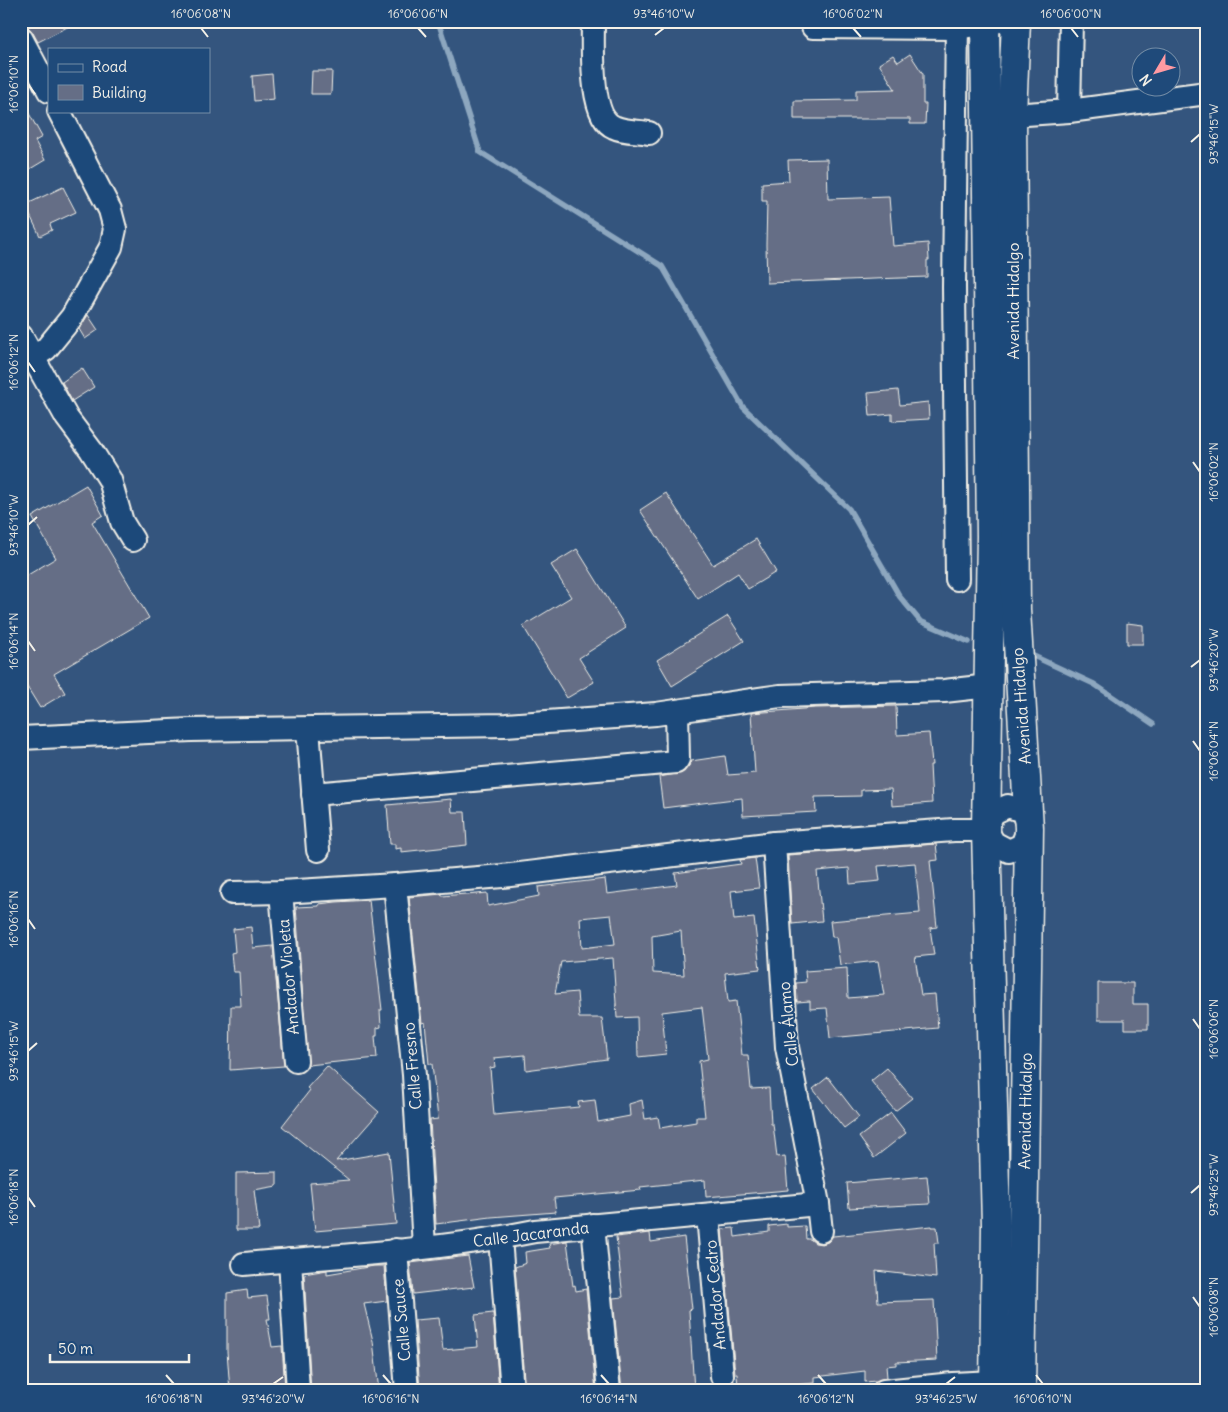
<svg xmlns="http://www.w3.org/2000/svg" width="1228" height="1412" viewBox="0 0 1228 1412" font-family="Delius,sans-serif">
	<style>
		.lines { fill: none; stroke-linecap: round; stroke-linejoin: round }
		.stream { stroke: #8da7bf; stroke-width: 5.5 }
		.building { fill: #656e86; stroke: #f4f1e8; fill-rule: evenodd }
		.minor-casing { stroke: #f4f1e8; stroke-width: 26 }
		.major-casing { stroke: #f4f1e8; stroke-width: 31 }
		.minor { stroke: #1f4a7a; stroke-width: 22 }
		.major { stroke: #1f4a7a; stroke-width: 28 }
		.ticks { fill: none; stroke: #f4f1e8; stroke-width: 2 }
		.labels { text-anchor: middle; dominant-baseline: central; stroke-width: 4; stroke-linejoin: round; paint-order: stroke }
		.street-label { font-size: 16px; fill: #f4f1e8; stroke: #1f4a7a }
		.neatline { fill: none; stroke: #f4f1e8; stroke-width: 2 }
		.ticks-label { font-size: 12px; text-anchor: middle; fill: #f4f1e8 }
	</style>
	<rect width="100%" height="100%" fill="#34557e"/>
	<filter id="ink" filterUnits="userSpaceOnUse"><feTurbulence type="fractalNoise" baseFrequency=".02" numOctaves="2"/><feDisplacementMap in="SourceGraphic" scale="10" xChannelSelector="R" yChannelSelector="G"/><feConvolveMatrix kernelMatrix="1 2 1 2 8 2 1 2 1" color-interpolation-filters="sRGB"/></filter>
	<g filter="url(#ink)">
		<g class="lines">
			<g class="stream">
				<path d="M438 21 480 152 662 266 743 407 849 509 900 597 920 621 969 642"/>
				<path d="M1027 653 1094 684 1153 724"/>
			</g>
		</g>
		<g class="building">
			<path d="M21 21H79L38 42 32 31 28 27 23 25Z"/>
			<path d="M910 54 923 74V104H926L925 124H910V119H794V101L856 100V90L895 89 879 64 893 55 898 62Z"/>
			<path d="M312 71H332L331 94H311Z"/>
			<path d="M272 74 274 99 254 101 252 76Z"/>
			<path d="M21 99 42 137 35 141 45 160 30 169 21 153Z"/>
			<path d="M827 159 828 199 889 197 893 246 928 243 929 260H927V277L767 283 766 245 767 201H762V183L789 181 788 160Z"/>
			<path d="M63 187 76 212 50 224 52 230 40 236 25 205Z"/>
			<path d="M88 315 98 330 85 339 79 329Z"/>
			<path d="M82 368 94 387 72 401 62 382Z"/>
			<path d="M898 390 900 405 928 402 929 419 892 421V414L870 416 868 393Z"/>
			<path d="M86 485 103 515 92 522 149 618 54 674 65 693 40 708 21 677V579L56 558 32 517Z"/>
			<path d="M666 493 713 565 756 539 776 572 748 589 738 573 698 599 640 510Z"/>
			<path d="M577 549 626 628 579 658 594 682 567 698 523 626 571 597 551 565Z"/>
			<path d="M728 616 744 641 672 686 657 660Z"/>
			<path d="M1127 623 1143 625V644H1127Z"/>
			<path d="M896 706 897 735 929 733 932 765H930L932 803 892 806 891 789 861 790V796L815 797 816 812 743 816 742 798 663 808 659 777 682 773 689 766 691 761 725 756 728 775 755 773 751 713 816 708Z"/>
			<path d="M451 799 452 812H465L467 845 401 852V848L395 849V844H390L387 805Z"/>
			<path d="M936 844 938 860 930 861 937 927 930 928 934 955 915 957 921 995 935 994 938 1028 830 1038 827 1008 810 1009V1001L797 1002 796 983 806 982 805 971 847 968 848 998 884 995 878 961 840 965 836 937H832L830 921 920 913 915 863 878 866 880 881 850 884 849 868 817 871 822 921 792 924 788 855Z"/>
			<path d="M755 858 759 888 731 891 734 920 754 918 760 969 725 973 728 1002 736 1001 742 1055H748L751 1089 769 1088 771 1124H773L777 1157 785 1156 788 1190 706 1197 705 1180 640 1187 641 1190 554 1198 556 1212 491 1217 436 1224 430 1120 438 1119 432 1064H429L425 1022 422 1023 409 897 442 894V896L466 894 467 895 487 893 488 906 539 896 538 887 605 879 607 894 677 885 675 873 741 864 740 860ZM611 915 615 944 582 948 580 918ZM681 931 684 975 653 973 652 936ZM613 958 617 1018 637 1017 638 1057 666 1054 662 1012 702 1007 708 1059 699 1061 705 1117H696V1122L660 1128 658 1117 645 1119 642 1100 629 1104 630 1116 598 1122 595 1100 578 1102 579 1107 494 1115 490 1068 495 1067 494 1058 525 1055 526 1070 607 1059 602 1018H579L577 992 555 994 561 962Z"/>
			<path d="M369 900 382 1010H380L381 1027 377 1028V1036H375L377 1058 308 1065 296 907 319 906V904L336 902Z"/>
			<path d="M251 927 253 948 273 946 284 1066 230 1070 231 1006H241L239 972H233L231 953 235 952 233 929Z"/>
			<path d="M1098 983H1133V1004H1148V1029H1125V1020H1098Z"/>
			<path d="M327 1066 379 1112 336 1161 389 1152 396 1224 315 1231 310 1183 349 1180 282 1126 310 1090 307 1088Z"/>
			<path d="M887 1068 912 1098 895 1111 871 1081Z"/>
			<path d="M828 1077 859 1117 844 1128 813 1089Z"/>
			<path d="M891 1113 906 1133 874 1158 859 1137Z"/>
			<path d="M277 1172V1186L254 1190 259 1230H236V1173Z"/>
			<path d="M927 1176 930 1204 849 1208 847 1183Z"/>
			<path d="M787 1224V1227L805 1226 806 1239H810L815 1243 822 1244 828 1242 833 1236 932 1226V1227H937L939 1243H934L936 1278 876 1271 878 1302 934 1300 937 1360 896 1362V1365L886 1366 887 1377 876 1381 865 1382V1371L815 1377V1383L738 1390 737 1374H735L722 1229 734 1228 735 1237 769 1232V1226Z"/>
			<path d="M650 1233 651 1242 684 1237 692 1309 689 1310 694 1391H622L613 1298 623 1297 616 1237Z"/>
			<path d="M567 1241 573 1286 575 1285 576 1291 586 1289 596 1391H525L515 1267 526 1263 525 1252 550 1248 549 1244Z"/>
			<path d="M468 1256 474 1287 413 1294 410 1263Z"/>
			<path d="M374 1266H384L387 1301 364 1304 373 1341 379 1391H311L304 1274 327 1270V1274Z"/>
			<path d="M247 1290 248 1298 267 1296 270 1319H267L272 1347 282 1346 285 1388 266 1391H230L227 1351V1293Z"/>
			<path d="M493 1313 499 1391H420L415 1320 439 1318 443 1350 478 1347 475 1315Z"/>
		</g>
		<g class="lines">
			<defs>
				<g id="minor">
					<path d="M593 21C593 45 589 117 614 127 624 132 639 131 649 133"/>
					<path d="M813 27 957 28 1001 21"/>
					<path d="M21 38 49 91"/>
					<path d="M1069 111 1071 21"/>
					<path d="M1012 115 1069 111 1207 93"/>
					<path d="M21 336 67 418 91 450 110 480 122 522 133 540"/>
					<path d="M21 359 32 358 46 349 72 317 111 247 115 229 110 210 59 111"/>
					<path d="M957 579 954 287 957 21"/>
					<path d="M308 729 318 850"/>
					<path d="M21 738 191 730 506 725 656 714 780 696 944 691 989 686"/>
					<path d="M313 794 676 762 678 759 677 711"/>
					<path d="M1008 806 1022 811 1029 828 1022 845 1009 851 994 843 986 830 993 813Z"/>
					<path d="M774 843 787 1047 818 1204 821 1231"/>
					<path d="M395 885 414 1075 424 1247"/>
					<path d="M281 892 296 1061"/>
					<path d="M232 893 281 892 395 885 502 876 774 843 954 830H986"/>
					<path d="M708 1215 722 1376"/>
					<path d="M593 1225 609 1391"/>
					<path d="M500 1238 512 1391"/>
					<path d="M396 1250 407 1391"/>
					<path d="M290 1260 298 1391"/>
					<path d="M244 1264C341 1256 440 1250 535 1231L818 1204"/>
					<path d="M884 1391 953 1384 994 1382"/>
				</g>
				<g id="major">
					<path d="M985 21 991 536 986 830 996 1225 994 1391"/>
					<path d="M1016 21 1012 115 1016 610 1029 828 1021 1391"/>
				</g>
			</defs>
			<use href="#minor" class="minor-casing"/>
			<use href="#major" class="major-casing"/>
			<use href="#minor" class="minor"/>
			<use href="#major" class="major"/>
		</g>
	</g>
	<path class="ticks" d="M201 28 208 37M418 28 426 37M853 28 861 37M1071 28 1078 37M655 35 664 28M28 84 35 94M1191 142 1200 134M28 362 35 372M1193 462 1200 472M28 525 37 517M28 641 35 651M1191 667 1200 660M1193 741 1200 751M28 919 35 929M1193 1019 1200 1029M28 1051 37 1043M1191 1193 1200 1185M28 1197 35 1207M1193 1297 1200 1307M166 1375 174 1384M383 1375 391 1384M601 1375 609 1384M818 1375 826 1384M1036 1375 1043 1384M273 1384 283 1377M946 1384 955 1377"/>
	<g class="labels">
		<g class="street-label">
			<text transform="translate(1013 301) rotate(-90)">Avenida Hidalgo</text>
			<text transform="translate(1021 706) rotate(-94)">Avenida Hidalgo</text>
			<text transform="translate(288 977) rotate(-95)">Andador Violeta</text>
			<text transform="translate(788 1024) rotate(-96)">Calle Álamo</text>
			<text transform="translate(412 1066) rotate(-95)">Calle Fresno</text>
			<text transform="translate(1025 1111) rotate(-89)">Avenida Hidalgo</text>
			<text transform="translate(531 1234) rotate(-7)">Calle Jacaranda</text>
			<text transform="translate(715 1295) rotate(-95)">Andador Cedro</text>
			<text transform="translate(401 1320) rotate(-95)">Calle Sauce</text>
		</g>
	</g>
	<rect width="1228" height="1412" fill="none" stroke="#1f4a7a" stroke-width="55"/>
	<rect x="48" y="48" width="162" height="65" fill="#1f4a7a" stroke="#748da6"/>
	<rect x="58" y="64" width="25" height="8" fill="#1f4a7a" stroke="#748da6"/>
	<text x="92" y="72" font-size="15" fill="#f4f1e8">Road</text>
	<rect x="58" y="85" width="25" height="15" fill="#656e86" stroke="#748da6"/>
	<text x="92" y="98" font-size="15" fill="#f4f1e8">Building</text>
	<g transform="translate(1156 72) rotate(232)"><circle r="24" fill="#1f4a7a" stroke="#748da6"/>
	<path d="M0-4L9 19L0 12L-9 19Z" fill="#ff9aa2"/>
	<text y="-8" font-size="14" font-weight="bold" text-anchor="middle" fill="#f4f1e8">N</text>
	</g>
	<path d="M50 1354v8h139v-8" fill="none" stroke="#f4f1e8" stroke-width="2.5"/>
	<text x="58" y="1354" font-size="15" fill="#f4f1e8" stroke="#1f4a7a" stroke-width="4" paint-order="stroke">50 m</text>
	<rect x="28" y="28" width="1172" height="1356" class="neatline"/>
	<g class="ticks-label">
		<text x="201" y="18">16°06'08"N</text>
		<text x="418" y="18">16°06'06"N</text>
		<text x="664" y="18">93°46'10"W</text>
		<text x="853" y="18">16°06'02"N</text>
		<text x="1071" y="18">16°06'00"N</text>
		<text transform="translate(14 84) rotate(-90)" y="4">16°06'10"N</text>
		<text transform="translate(1214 134) rotate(-90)" y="4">93°46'15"W</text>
		<text transform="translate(14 362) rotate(-90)" y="4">16°06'12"N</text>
		<text transform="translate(1214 472) rotate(-90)" y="4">16°06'02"N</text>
		<text transform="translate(14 525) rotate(-90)" y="4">93°46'10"W</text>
		<text transform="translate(14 641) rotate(-90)" y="4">16°06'14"N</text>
		<text transform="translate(1214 660) rotate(-90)" y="4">93°46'20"W</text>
		<text transform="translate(1214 751) rotate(-90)" y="4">16°06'04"N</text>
		<text transform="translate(14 919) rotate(-90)" y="4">16°06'16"N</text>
		<text transform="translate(1214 1029) rotate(-90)" y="4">16°06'06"N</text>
		<text transform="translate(14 1051) rotate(-90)" y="4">93°46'15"W</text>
		<text transform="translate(1214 1185) rotate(-90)" y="4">93°46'25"W</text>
		<text transform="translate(14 1197) rotate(-90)" y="4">16°06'18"N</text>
		<text transform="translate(1214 1307) rotate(-90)" y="4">16°06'08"N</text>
		<text x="174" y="1403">16°06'18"N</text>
		<text x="273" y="1403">93°46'20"W</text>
		<text x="391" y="1403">16°06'16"N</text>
		<text x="609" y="1403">16°06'14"N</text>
		<text x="826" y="1403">16°06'12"N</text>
		<text x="946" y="1403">93°46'25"W</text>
		<text x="1043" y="1403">16°06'10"N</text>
	</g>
</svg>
